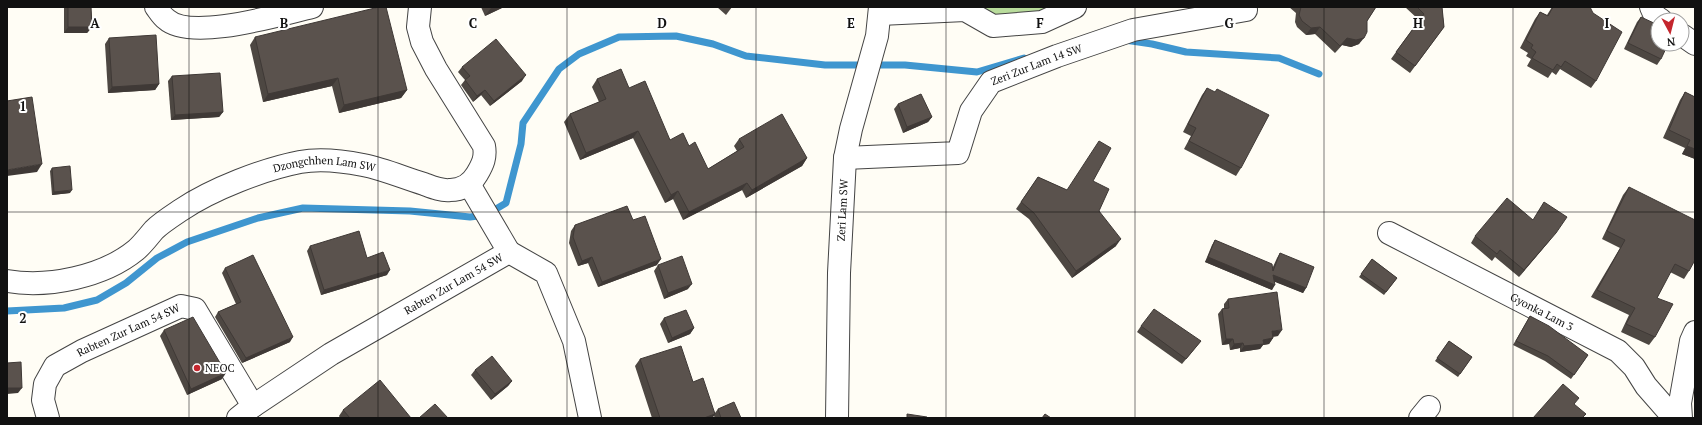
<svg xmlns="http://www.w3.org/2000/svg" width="1702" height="425" viewBox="0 0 1702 425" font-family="'PT Serif',serif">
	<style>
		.forest { fill: #b9dc9c }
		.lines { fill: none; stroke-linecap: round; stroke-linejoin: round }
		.stream { stroke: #3f96cf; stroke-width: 7 }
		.minor-casing { stroke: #444; stroke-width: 24 }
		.minor { stroke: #fff; stroke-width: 22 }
		.wall { fill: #4d4742 }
		.shaded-wall { fill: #3f3936 }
		.building { fill: #5a524d; stroke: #3f3936 }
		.grid { fill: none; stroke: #111; stroke-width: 1; stroke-opacity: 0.55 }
		.poi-dot { fill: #c4262e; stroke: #fff; stroke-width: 1.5 }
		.labels { text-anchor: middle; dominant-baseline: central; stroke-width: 4; stroke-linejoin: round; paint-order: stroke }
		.street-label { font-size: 11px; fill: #111; stroke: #fff }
		.poi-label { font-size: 11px; fill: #111; stroke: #fff; text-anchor: start }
		.grid-label { font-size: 13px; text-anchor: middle; font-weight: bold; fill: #111; stroke: #fff; stroke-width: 4; stroke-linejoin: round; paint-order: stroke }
	</style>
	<rect width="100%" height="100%" fill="#fffdf5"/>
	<path class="forest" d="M950 7H1063L1012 20Z"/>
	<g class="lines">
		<g class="stream">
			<path d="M1125 40 1152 44 1186 52 1279 58 1319 74"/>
			<path d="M7 311 64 308 97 300 126 283 157 258 187 242 258 218 303 208 410 211 470 217 486 215 506 203 521 144 523 123 559 69 579 54 619 37 676 36 713 44 746 56 825 65H905L977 72 1024 58"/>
		</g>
		<defs>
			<g id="minor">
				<path d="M156 7C159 11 162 16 166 19 191 42 281 14 312 7"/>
				<path d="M1651 7 1655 16 1661 20"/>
				<path d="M880 14 965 10 993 26 1042 22 1075 7"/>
				<path d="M1682 35 1695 44"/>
				<path id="s1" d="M845 158 958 153 971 111 991 82 1057 56 1133 30 1246 10"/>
				<path d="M469 184 509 252"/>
				<path id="s2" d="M1389 233 1618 351 1634 367 1646 386 1674 418"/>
				<path id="s3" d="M7 281C48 288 103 277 136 250 142 245 148 237 154 230 161 223 172 216 181 210 212 189 264 169 300 162 321 158 343 161 363 165 384 169 404 178 424 184 432 187 441 191 450 190 463 190 471 184 477 174 483 164 486 157 484 146L436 69 422 42 418 27 420 7"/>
				<path id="s4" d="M48 418 43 400 45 384 55 366 82 351 181 306 195 309 253 406"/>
				<path id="s5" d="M238 418 253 406 331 354 509 252 546 273 574 341 590 418"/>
				<path id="s6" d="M837 418 839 273 845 158 851 129 877 36 880 7"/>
				<path d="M1420 418 1429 407"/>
				<path d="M1681 418 1680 403 1691 341 1695 332"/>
			</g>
		</defs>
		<use href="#minor" class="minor-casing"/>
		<use href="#minor" class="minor"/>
	</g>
	<g class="wall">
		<path d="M64 7H91L92 27 87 33H64Z"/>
		<path d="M481 7H504L485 16Z"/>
		<path d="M717 7H732L726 15Z"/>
		<path d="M1289 7H1376L1367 21 1359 44 1351 47 1342 45 1335 53 1315 34 1306 35 1297 27 1295 22 1296 13Z"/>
		<path d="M1405 7H1442L1444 27 1410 73 1391 59 1419 20Z"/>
		<path d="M1552 7H1590L1596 81 1591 88 1560 69 1556 75 1552 72 1548 78 1527 66 1531 59 1526 56 1528 53 1520 48 1535 19 1540 12 1547 15Z"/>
		<path d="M1641 17 1661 59 1657 65 1624 49 1637 22Z"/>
		<path d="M255 37 407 90 401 98 339 113 332 86 263 102 250 45Z"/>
		<path d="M109 38 159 84 155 90 108 93 105 44Z"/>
		<path d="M462 67 522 81 490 106 481 95 473 102 461 85 465 80 458 72Z"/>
		<path d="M172 76 223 112 219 117 171 120 168 81Z"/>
		<path d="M597 79 629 88 670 140 689 146 708 169 737 151 734 146 739 139 807 158 802 166 746 198 742 190 683 220 673 199 665 203 633 138 580 160 564 122 570 114 599 102 592 87Z"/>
		<path d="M1207 88 1241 168 1236 176 1184 149 1191 136 1183 132 1202 95Z"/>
		<path d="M1685 92 1695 97V159L1682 154 1685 148 1663 138 1680 100Z"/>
		<path d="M898 104 932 117 928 122 903 133 894 109Z"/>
		<path d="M52 168 70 193 52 195 50 171Z"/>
		<path d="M1038 177 1067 190 1093 181 1099 211 1116 246 1072 278 1029 219 1016 209Z"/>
		<path d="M1629 187 1689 271 1684 279 1670 272 1657 298 1655 337 1649 345 1621 332 1629 315 1591 297 1620 248 1602 239 1623 195Z"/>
		<path d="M633 220 657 265 598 287 588 263 578 266 569 243 571 231 575 225Z"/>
		<path d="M1475 236 1551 239 1519 277 1495 257 1492 261 1471 243Z"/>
		<path d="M1215 240 1272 269 1277 258 1280 253 1306 288 1303 293 1274 281 1272 290 1205 262 1212 245Z"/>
		<path d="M310 246 387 275 321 295 307 251Z"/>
		<path d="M1372 259 1397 278 1384 295 1359 277Z"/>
		<path d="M658 265 688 289 664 299 654 271Z"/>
		<path d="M225 268 290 342 242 363 215 317 218 312 236 304 222 273Z"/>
		<path d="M1228 299 1278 336 1272 337 1273 338 1269 344 1263 345 1260 349 1240 352V348L1230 350 1229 344 1222 345 1218 314 1222 309 1224 308V304Z"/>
		<path d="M1530 316 1588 355 1571 379 1545 361 1513 345Z"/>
		<path d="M664 318 694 328 690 334 668 343 660 324Z"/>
		<path d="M1141 326 1201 341 1182 364 1137 332Z"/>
		<path d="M164 330 222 379 187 395 160 336Z"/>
		<path d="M1449 341 1472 357 1458 377 1435 361Z"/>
		<path d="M640 359 693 382 715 413 718 409 741 418H715L714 416 712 418H652L635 366Z"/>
		<path d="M475 370 512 381 508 386 491 400 471 375Z"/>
		<path d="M343 410 411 418H340L339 416Z"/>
	</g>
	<g class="shaded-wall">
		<path d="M494 7H504L485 16 491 8Z"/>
		<path d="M68 27H92L87 33H64Z"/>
		<path d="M1320 27 1315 34 1306 35 1311 28Z"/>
		<path d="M1347 38H1364L1359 44 1351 47 1342 45 1335 53Z"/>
		<path d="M526 75 522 81 490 106 494 101Z"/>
		<path d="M338 78 332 86 263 102 268 94Z"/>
		<path d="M159 84 155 90 108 93 112 87Z"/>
		<path d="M407 90 401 98 339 113 344 105Z"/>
		<path d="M485 90 481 95 473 102 477 96Z"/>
		<path d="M223 112 219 117 171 120 175 115Z"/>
		<path d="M932 117 928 122 903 133 907 127Z"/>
		<path d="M638 131 633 138 580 160 586 153Z"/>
		<path d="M1687 146 1695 149V159L1682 154Z"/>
		<path d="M807 158 802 166 746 198 752 190Z"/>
		<path d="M42 164 37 172 7 176V170Z"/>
		<path d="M747 183 742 190 683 220 689 212Z"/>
		<path d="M72 190 70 193 52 195 54 192Z"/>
		<path d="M678 191 673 199 665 203 671 195Z"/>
		<path d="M1556 233 1551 239 1519 277 1524 270Z"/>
		<path d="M1121 239 1116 246 1072 278 1076 271Z"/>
		<path d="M592 257 588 263 578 266 582 261Z"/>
		<path d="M1208 257 1275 285 1272 290 1205 262Z"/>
		<path d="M661 259 657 265 598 287 602 282Z"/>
		<path d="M390 270 387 275 321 295 324 290Z"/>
		<path d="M1273 275 1306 288 1303 293 1270 280Z"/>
		<path d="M692 284 688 289 664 299 668 293Z"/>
		<path d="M694 328 690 334 668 343 672 338Z"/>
		<path d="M1282 330 1278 336 1268 337 1272 331Z"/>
		<path d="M293 337 290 342 242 363 246 358Z"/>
		<path d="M1273 338 1269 344 1263 345 1260 349 1240 352 1244 346 1263 340Z"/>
		<path d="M1226 339H1233L1229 344 1222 345Z"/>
		<path d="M1243 343 1240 348 1230 350 1234 344Z"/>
		<path d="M226 373 222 379 187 395 191 389Z"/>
		<path d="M512 381 508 386 491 400 495 394Z"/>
		<path d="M7 388H22L18 393 7 394Z"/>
		<path d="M715 414 712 418H704Z"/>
	</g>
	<g class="building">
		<path d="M68 7H91L92 27H68Z"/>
		<path d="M379 7H386L407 90 344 105 338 78 268 94 255 37Z"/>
		<path d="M1301 7H1376L1367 21V32L1364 38 1356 40 1347 38 1340 46 1320 27 1311 28 1302 21 1299 15Z"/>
		<path d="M1417 7H1442L1444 27 1415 66 1396 52 1424 14Z"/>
		<path d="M1553 7H1590L1593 13 1622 32 1596 81 1565 61 1561 67 1557 64 1553 70 1532 58 1536 52 1531 48 1533 45 1526 40 1540 12 1548 16Z"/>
		<path d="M1641 17 1658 25V44H1668L1661 59 1628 43Z"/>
		<path d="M156 35 159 84 112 87 109 38Z"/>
		<path d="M496 39 526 75 494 101 485 90 477 96 465 80 470 76 462 67Z"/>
		<path d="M621 69 629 88 645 81 670 140 683 133 689 146 695 142 708 169 744 147 739 139 782 114 807 158 752 190 747 183 689 212 678 191 671 195 638 131 586 153 570 114 606 99 597 79Z"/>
		<path d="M220 73 223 112 175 115 172 76Z"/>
		<path d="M1207 88 1215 92 1217 89 1269 115 1241 168 1189 141 1196 128 1188 124Z"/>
		<path d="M1685 92 1695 97V149L1687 146 1690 140 1669 130Z"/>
		<path d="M921 94 932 117 907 127 898 104Z"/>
		<path d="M32 97 42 164 7 170V101Z"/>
		<path d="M1099 141 1111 148 1093 181 1109 189 1099 211 1121 239 1076 271 1034 213 1021 202 1038 177 1067 190Z"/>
		<path d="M70 166 72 190 54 192 52 168Z"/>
		<path d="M1629 187 1695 220V260L1689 271 1675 264 1657 298 1673 304 1655 337 1626 324 1635 308 1597 290 1625 240 1607 231Z"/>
		<path d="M1507 198 1533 220 1544 202 1567 217 1556 233 1524 270 1500 250 1497 254 1475 236Z"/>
		<path d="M627 206 633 220 645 216 661 259 602 282 592 257 582 261 573 237 575 225Z"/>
		<path d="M359 231 367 258 383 252 390 270 324 290 310 246Z"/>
		<path d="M1215 240 1272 264 1273 271 1280 253 1314 267 1306 288 1273 275 1275 285 1208 257Z"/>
		<path d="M253 255 293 337 246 358 218 312 241 302 225 268Z"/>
		<path d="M682 256 692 284 668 293 658 265Z"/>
		<path d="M1372 259 1397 278 1386 292 1361 274Z"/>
		<path d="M1277 292 1282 330 1272 331 1273 338 1263 340 1264 344 1244 346 1243 343 1234 344 1233 339H1226L1222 309 1229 308 1228 299Z"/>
		<path d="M1154 309 1201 341 1186 359 1141 326Z"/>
		<path d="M686 310 694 328 672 338 664 318Z"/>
		<path d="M1530 316 1549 326 1588 355 1574 375 1548 356 1516 341Z"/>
		<path d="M193 317 226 373 191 389 164 330Z"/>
		<path d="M1449 341 1472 357 1460 374 1437 358Z"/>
		<path d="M681 346 693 382 703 378 715 414 704 418H660L640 359Z"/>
		<path d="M492 356 512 381 495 394 475 370Z"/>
		<path d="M21 362 22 388H7V363Z"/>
		<path d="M380 380 411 418H350L343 410Z"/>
		<path d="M1563 384 1579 398 1574 404 1586 414 1582 418H1533Z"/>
		<path d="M734 402 741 418H721L718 409Z"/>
		<path d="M435 404 448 418H419Z"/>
		<path d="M907 414 927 417V418H907Z"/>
		<path d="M1045 414 1051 418H1042Z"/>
	</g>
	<path class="grid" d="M189 7V418M378 7V418M567 7V418M756 7V418M946 7V418M1135 7V418M1324 7V418M1513 7V418M7 212H1695"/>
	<circle class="poi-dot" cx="197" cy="368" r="4"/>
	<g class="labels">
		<g class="street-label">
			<text stroke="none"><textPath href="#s1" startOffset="241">Zeri Zur Lam 14 SW</textPath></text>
			<text stroke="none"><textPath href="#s3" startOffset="350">Dzongchhen Lam SW</textPath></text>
			<text stroke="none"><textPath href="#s6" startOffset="208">Zeri Lam SW</textPath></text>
			<text stroke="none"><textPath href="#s5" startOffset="254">Rabten Zur Lam 54 SW</textPath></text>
			<text stroke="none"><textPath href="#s2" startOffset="172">Gyonka Lam 3</textPath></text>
			<text stroke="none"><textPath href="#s4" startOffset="137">Rabten Zur Lam 54 SW</textPath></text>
		</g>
		<g class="poi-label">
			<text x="205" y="368">NEOC</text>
		</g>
	</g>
	<g class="grid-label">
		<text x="95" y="28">A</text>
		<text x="284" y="28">B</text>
		<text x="473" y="28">C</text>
		<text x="662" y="28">D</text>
		<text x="851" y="28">E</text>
		<text x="1040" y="28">F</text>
		<text x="1229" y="28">G</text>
		<text x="1418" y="28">H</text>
		<text x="1607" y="28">I</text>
		<text x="23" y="111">1</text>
		<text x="23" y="323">2</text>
	</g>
	<rect width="1702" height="425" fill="none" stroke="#111111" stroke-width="16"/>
	<g transform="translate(1670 32) rotate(173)"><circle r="19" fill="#ffffff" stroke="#a0a0a0"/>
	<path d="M0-3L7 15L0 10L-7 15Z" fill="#c4262e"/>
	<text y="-6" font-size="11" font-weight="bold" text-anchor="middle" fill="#111111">N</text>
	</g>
</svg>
